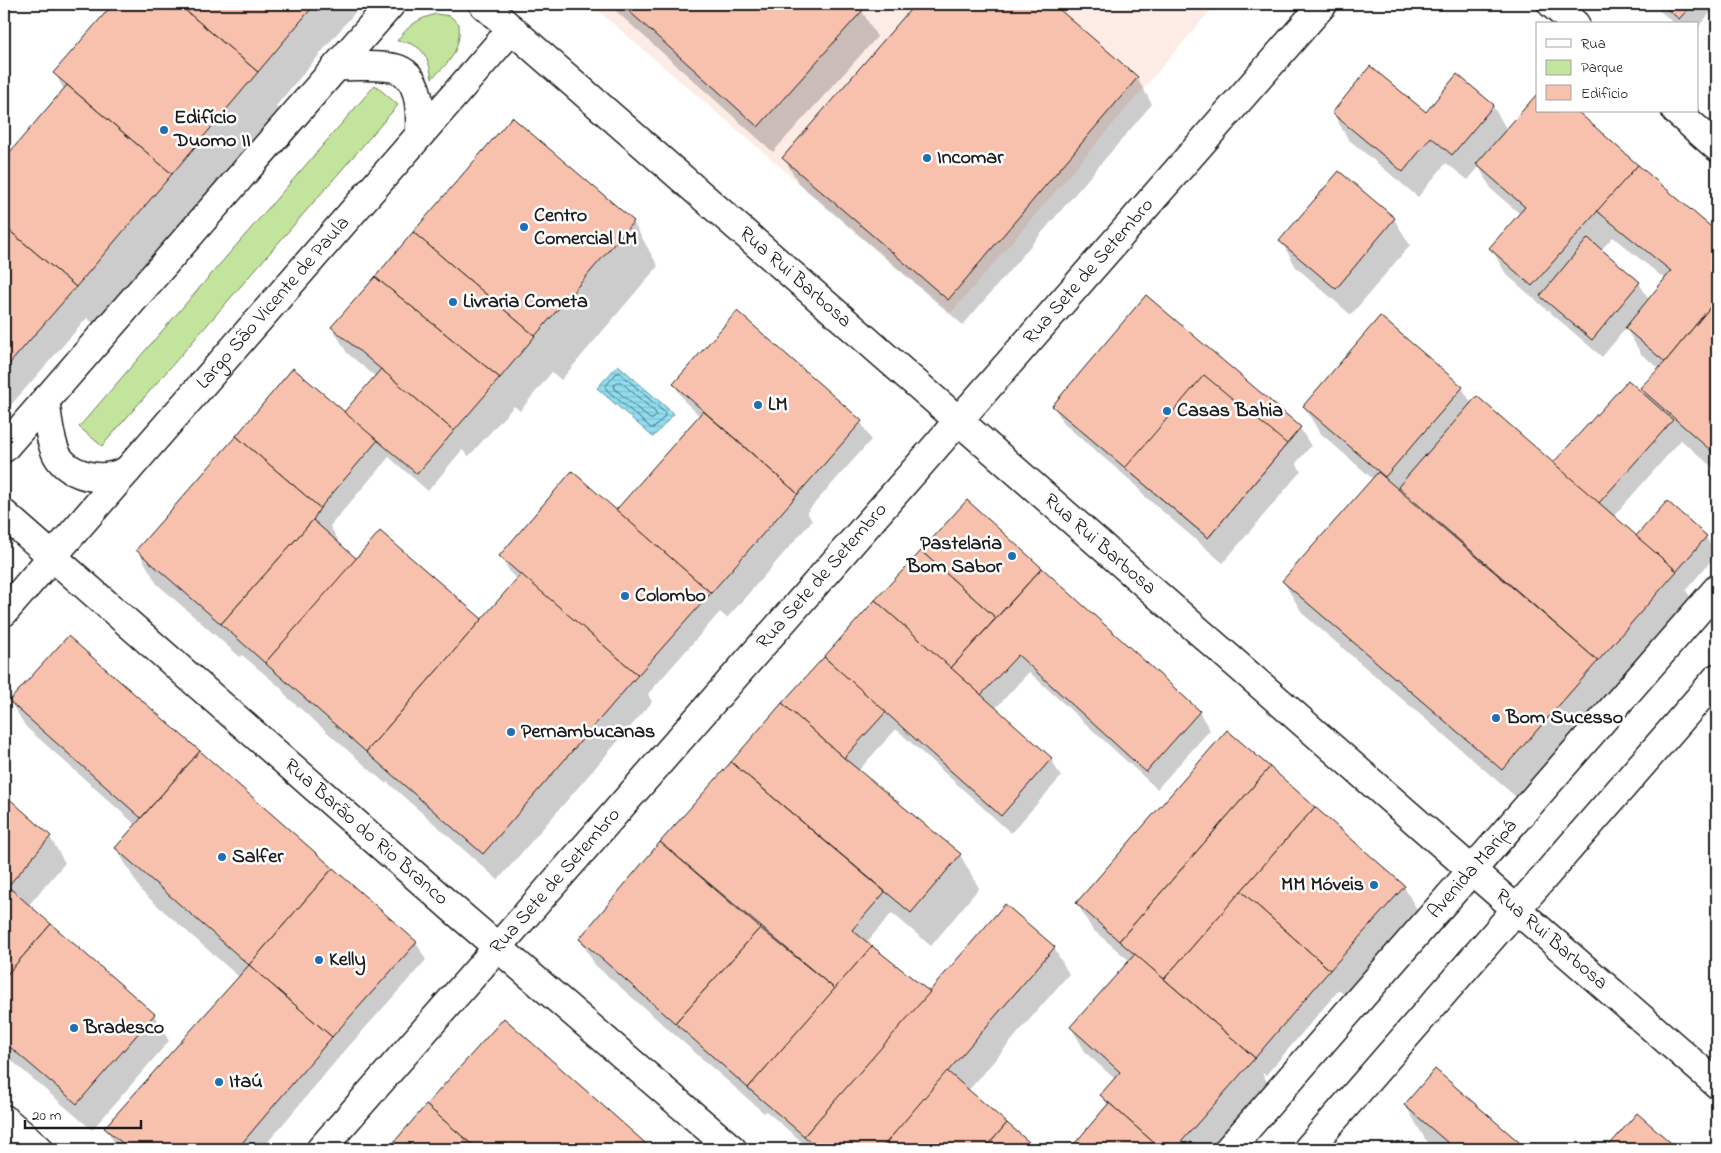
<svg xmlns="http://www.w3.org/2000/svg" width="1721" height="1153" viewBox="0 0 1721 1153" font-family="'Indie Flower',sans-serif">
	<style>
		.built { fill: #fdece6 }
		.green { fill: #c3e49d; stroke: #70805c }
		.water { fill: url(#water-rules); stroke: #62909b }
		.shadow { fill: #0003; fill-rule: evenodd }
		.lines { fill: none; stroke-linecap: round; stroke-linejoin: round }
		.shore { stroke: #4b6a71; stroke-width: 1 }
		.building { fill: #f8c1ad; stroke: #1c1c1c }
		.minor-casing { stroke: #1c1c1c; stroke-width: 31 }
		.major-casing { stroke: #1c1c1c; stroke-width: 31 }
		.minor { stroke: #fff; stroke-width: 28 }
		.major { stroke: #fff; stroke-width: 28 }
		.poi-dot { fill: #1f6fb2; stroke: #fff; stroke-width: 2 }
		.labels { text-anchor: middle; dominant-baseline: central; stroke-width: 5; stroke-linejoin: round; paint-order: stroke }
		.poi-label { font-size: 20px; font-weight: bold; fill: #1c1c1c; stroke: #fff; text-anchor: start }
		.street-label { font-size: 20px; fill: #1c1c1c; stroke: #fff }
	</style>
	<defs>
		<pattern id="water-rules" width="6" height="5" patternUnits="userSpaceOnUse" patternTransform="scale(1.25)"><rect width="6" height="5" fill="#91def0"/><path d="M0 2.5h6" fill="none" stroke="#7cbecd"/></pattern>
	</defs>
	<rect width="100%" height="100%" fill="#fff"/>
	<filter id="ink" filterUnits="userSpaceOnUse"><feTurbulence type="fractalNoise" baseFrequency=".02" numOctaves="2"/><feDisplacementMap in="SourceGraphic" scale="10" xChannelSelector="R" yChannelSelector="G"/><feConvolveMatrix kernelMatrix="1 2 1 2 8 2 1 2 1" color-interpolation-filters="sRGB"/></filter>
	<g filter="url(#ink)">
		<path class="built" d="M590 4H1216L951 313Z"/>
		<g class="green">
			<path d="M436 14 450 16 459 24C461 48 451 62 432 78 428 55 422 43 397 41 409 25 417 19 436 14Z"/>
			<path d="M375 85 398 105 102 446 79 427Z"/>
		</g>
		<path class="water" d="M618 365 674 414 653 437 597 388Z"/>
		<g class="shadow">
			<path d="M115 4H362L276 106 287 125 102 330 87 318 4 413V161L64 90 55 73Z"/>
			<path d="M608 4H854L862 11 877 37 773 152Z"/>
			<path d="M916 4H1051L1137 78 1152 104 963 325 799 184 784 158Z"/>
			<path d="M1652 4H1717V5L1697 28V24H1675Z"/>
			<path d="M1537 96V111H1576L1717 233V471L1681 440 1613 517 1637 538 1667 503 1706 537 1716 555 1686 590 1695 605 1522 802 1303 614 1283 581 1373 479 1319 432 1304 406 1462 388 1472 404 1557 468 1648 399 1641 388 1660 369 1641 354 1626 328 1602 357 1552 314 1549 309 1548 311 1506 274 1491 248 1520 214 1492 190 1479 167 1468 180 1446 163 1418 197 1348 139 1333 113 1426 114 1493 106 1507 130ZM1613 237 1666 280 1649 300 1639 283 1601 250Z"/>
			<path d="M1340 172 1394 219 1410 245 1351 315 1296 267 1281 241Z"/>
			<path d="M633 222 658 266 561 380 552 372 520 411 514 406 469 456 462 450 428 491 389 457 330 526 339 542 337 544 357 560 482 621 518 580 511 574 501 556 617 512 700 416 685 402 674 384 861 422 871 440 807 512 812 521 727 618 720 612 648 694 652 702 498 880 387 782 386 784 286 696 281 688 242 655 240 657 157 584 138 551 345 414 376 377 347 353 332 327Z"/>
			<path d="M1146 297 1300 428 1311 446 1296 463 1301 471 1223 563 1142 494 1137 486 1064 424 1054 406Z"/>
			<path d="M1041 569 1199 712 1210 730 1157 789 1029 672 995 709 1051 759 1061 777 1011 833 896 729 858 771 960 855 979 888 931 946 892 913 866 943 930 993 1054 948 1069 974 968 1091 1035 1149H810L766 1111 764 1113 595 965 580 939 661 843 783 704Z"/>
			<path d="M68 637 416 942 426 960 341 1055 262 1149H120L116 1146 106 1128 239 977 142 892 116 848 136 825 26 727 10 701Z"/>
			<path d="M4 796 50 837 65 863 28 906 154 1015 169 1041 92 1130 4 1054Z"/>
			<path d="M1404 887 1419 913 1345 996 1339 990 1266 1075 1262 1073 1269 1085 1213 1149H1071L1108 1106 1101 1095 1115 1079 1086 1053 1071 1027 1130 961 1092 929 1077 903Z"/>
			<path d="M504 1019 650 1149H390Z"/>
			<path d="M1435 1071 1525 1149H1437L1425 1139 1406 1106Z"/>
			<path d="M1637 1115 1676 1149H1607Z"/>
		</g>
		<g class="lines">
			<g class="shore">
				<path d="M617 373H620L665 413V416L654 428H651L606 389V386Z"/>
				<path d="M618 382H621L656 413V416L653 419H650L615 389 614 386Z"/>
			</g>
		</g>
		<g class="building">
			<path d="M113 4H178L258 72 172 174 53 73Z"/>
			<path d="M178 4H315L258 72Z"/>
			<path d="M621 4H856L863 10 758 127Z"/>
			<path d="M915 4H1053L1138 77 948 300 782 158Z"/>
			<path d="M1661 4H1693L1679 19Z"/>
			<path d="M1370 66 1426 112 1457 74 1494 105 1452 155 1431 137 1403 172 1332 113Z"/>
			<path d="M67 85 172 174 76 287 4 226V159Z"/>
			<path d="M1537 94V111H1577L1638 165 1532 286 1489 248 1525 207 1476 164Z"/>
			<path d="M512 117 634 221 535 336 413 232Z"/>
			<path d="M1638 165 1717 232V299L1665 362 1625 328 1671 271 1597 211Z"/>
			<path d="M1339 171 1395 218 1336 289 1279 241Z"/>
			<path d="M4 226 76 287 4 370Z"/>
			<path d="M413 232 535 336 500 378 375 277Z"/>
			<path d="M1588 238 1640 282 1592 340 1540 296Z"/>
			<path d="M375 277 500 378 454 431 331 327Z"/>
			<path d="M1146 295 1301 427 1208 538 1052 406Z"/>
			<path d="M1717 299V456L1640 388 1665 362Z"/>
			<path d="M737 311 862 421 798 494 673 384Z"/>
			<path d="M1380 316 1463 387 1385 477 1303 406Z"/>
			<path d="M293 368 378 440 320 508 236 436Z"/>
			<path d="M381 369 454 431 417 474 344 412Z"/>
			<path d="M1204 375 1287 444 1208 538 1125 468Z"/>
			<path d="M1628 380 1673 420 1598 504 1553 463Z"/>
			<path d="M1477 396 1677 571 1598 661 1398 487Z"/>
			<path d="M703 411 798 494 711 593 616 510Z"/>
			<path d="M236 436 320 508 313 520 221 624 136 550Z"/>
			<path d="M572 471 711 593 638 675 499 556Z"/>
			<path d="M1378 472 1598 661 1502 770 1282 581Z"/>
			<path d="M967 500 1042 568 996 618 921 551Z"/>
			<path d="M1667 501 1707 536 1677 571 1636 536Z"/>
			<path d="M313 520 357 559 265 663 221 624Z"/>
			<path d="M380 531 482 619 366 752 265 663Z"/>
			<path d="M921 551 996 618 951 668 875 600Z"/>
			<path d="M1042 568 1200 711 1146 772 1018 655 981 695 951 668Z"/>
			<path d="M521 574 638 675 483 854 366 752Z"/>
			<path d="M875 600 1052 758 1001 816 824 657Z"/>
			<path d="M68 636 200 751 141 818 9 701Z"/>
			<path d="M824 657 886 712 844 758 782 703Z"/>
			<path d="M782 703 844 758 961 854 911 913 731 762Z"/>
			<path d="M1227 730 1270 767 1119 941 1076 903Z"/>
			<path d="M200 751 333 868 249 965 115 848Z"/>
			<path d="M731 762 885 892 852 930 872 946 835 989 660 842Z"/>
			<path d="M1270 767 1315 807 1164 979 1119 941Z"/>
			<path d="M4 794 51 836 8 886 4 883Z"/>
			<path d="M1315 807 1405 886 1330 970 1241 891Z"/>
			<path d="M660 842 760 928 675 1023 579 939Z"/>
			<path d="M333 868 417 942 332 1037 249 965Z"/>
			<path d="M4 883 51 924 4 978Z"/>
			<path d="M1241 891 1330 970 1255 1058 1164 979Z"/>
			<path d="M1005 904 1055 947 881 1149H819L804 1136Z"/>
			<path d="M51 924 155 1014 77 1104 4 1042V978Z"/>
			<path d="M760 928 835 989 748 1088 675 1023Z"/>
			<path d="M872 946 930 992 804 1136 748 1088Z"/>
			<path d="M1135 954 1255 1058 1175 1149H1161L1100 1095 1120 1072 1070 1027Z"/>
			<path d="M249 965 332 1037 237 1149H130L104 1128Z"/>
			<path d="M504 1018 652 1149H477L426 1105Z"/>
			<path d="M1435 1069 1527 1149H1455L1404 1105Z"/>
			<path d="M947 1071 1007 1123 985 1149H881Z"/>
			<path d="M1109 1103 1161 1149H1070Z"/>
			<path d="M426 1105 477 1149H388Z"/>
			<path d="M1637 1113 1678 1149H1606Z"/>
			<path d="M1007 1123 1037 1149H985Z"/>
		</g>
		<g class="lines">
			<defs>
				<g id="minor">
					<path id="s1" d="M483 4 1516 909 1717 1084"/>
					<path d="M337 66C353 67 379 64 394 68 421 74 421 112 420 134"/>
					<path d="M45 400C48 418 49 439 57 455 67 473 92 480 112 476 117 475 122 473 127 471"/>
					<path d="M4 448 391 4"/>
					<path id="s2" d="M4 514 452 908 732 1149"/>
					<path id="s3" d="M4 612 512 29"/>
					<path d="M4 1119 39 1149"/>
					<path id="s4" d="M321 1149 1323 4"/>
				</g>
				<g id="major">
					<path d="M1552 4 1575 24"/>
					<path d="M1676 111 1717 147"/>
					<path id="s5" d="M1229 1149 1717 589"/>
					<path d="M1308 1149 1717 678"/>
				</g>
			</defs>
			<use href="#minor" class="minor-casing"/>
			<use href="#major" class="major-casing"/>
			<use href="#minor" class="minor"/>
			<use href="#major" class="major"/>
		</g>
	</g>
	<g class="poi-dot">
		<circle cx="164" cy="130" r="5"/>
		<circle cx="927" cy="158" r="5"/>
		<circle cx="524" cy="227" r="5"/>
		<circle cx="453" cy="302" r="5"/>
		<circle cx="758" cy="405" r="5"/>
		<circle cx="1167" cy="411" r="5"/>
		<circle cx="1012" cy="556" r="5"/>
		<circle cx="625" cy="596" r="5"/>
		<circle cx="1496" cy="718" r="5"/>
		<circle cx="511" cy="732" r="5"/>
		<circle cx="222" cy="857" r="5"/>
		<circle cx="1374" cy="885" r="5"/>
		<circle cx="319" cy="960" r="5"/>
		<circle cx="74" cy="1028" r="5"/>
		<circle cx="219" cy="1082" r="5"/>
	</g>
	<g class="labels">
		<g class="poi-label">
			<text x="174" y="118">Edifício<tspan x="174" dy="23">Duomo II</tspan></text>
			<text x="937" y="158">Incomar</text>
			<text x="534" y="216">Centro<tspan x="534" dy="23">Comercial LM</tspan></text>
			<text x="463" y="302">Livraria Cometa</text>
			<text x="768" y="405">LM</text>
			<text x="1177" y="411">Casas Bahia</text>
			<text x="1002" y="544" text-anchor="end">Pastelaria<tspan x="1002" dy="23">Bom Sabor</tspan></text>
			<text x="635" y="596">Colombo</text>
			<text x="1506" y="718">Bom Sucesso</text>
			<text x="521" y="732">Pernambucanas</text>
			<text x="232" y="857">Salfer</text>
			<text x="1364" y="885" text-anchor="end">MM Móveis</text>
			<text x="329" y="960">Kelly</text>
			<text x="84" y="1028">Bradesco</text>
			<text x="229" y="1082">Itaú</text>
		</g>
		<g class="street-label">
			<text stroke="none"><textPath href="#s4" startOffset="1166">Rua Sete de Setembro</textPath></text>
			<text stroke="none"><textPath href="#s1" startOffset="415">Rua Rui Barbosa</textPath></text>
			<text stroke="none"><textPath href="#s3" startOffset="410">Largo São Vicente de Paula</textPath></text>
			<text stroke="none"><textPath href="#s1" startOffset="820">Rua Rui Barbosa</textPath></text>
			<text stroke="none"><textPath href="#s4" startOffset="761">Rua Sete de Setembro</textPath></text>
			<text stroke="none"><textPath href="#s2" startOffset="482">Rua Barão do Rio Branco</textPath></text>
			<text stroke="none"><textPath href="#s5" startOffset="371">Avenida Maripá</textPath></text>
			<text stroke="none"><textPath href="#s4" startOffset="356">Rua Sete de Setembro</textPath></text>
			<text stroke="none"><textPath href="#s1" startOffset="1420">Rua Rui Barbosa</textPath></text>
		</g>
	</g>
	<rect width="1721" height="1153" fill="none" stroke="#fff" stroke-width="20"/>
	<rect x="10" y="10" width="1701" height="1133" fill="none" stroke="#1c1c1c" stroke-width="2" filter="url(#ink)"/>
	<rect x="1536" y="22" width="162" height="90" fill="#ffffff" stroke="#a4a4a4"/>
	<rect x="1546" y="39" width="25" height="8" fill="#ffffff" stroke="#a4a4a4"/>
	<text x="1581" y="48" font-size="15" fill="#1c1c1c">Rua</text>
	<rect x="1546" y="60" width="25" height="15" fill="#c3e49d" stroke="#a4a4a4"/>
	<text x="1581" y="72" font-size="15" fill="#1c1c1c">Parque</text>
	<rect x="1546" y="85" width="25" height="15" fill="#f8c1ad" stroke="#a4a4a4"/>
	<text x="1581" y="98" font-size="15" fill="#1c1c1c">Edifício</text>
	<path d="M25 1120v8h116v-8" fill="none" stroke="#1c1c1c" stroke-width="2.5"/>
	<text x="32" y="1120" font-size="15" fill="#1c1c1c" stroke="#ffffff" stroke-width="4" paint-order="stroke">20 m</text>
</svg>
